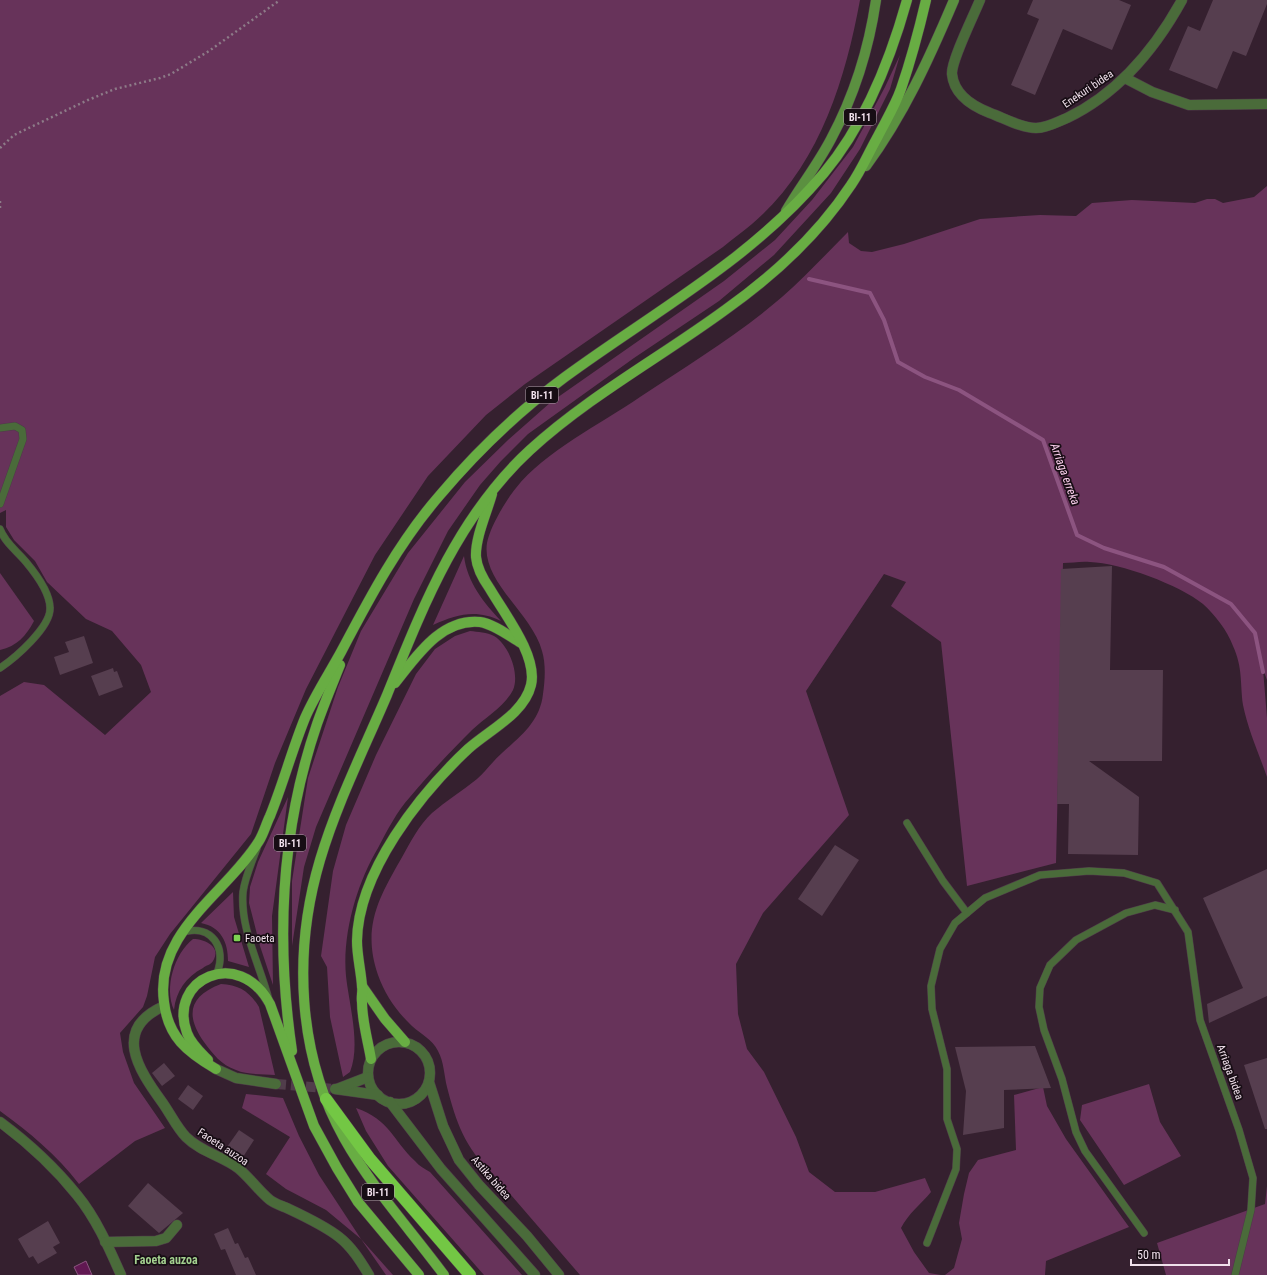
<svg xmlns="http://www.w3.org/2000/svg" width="1267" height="1275" viewBox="0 0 1267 1275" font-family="'Roboto Condensed',sans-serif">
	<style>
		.green { fill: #67335a }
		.water { fill: #611852; stroke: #8c5480 }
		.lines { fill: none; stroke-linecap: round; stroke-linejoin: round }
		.stream { stroke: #8c5480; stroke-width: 4 }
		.building { fill: #563e4f }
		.street-tunnel { stroke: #513d4b; stroke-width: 10; stroke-dasharray: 10 5; stroke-linecap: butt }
		.lane-casing { stroke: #4f3b49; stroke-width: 8 }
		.street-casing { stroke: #4f3b49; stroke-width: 11 }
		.secondary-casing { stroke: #4f3b49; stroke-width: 11 }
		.primary-casing { stroke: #4f3b49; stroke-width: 11 }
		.highway-casing { stroke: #4f3b49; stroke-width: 13 }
		.path { stroke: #8d7b88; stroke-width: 2.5; stroke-dasharray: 2 3; stroke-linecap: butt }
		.lane { stroke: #4a6b3a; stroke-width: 7 }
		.street { stroke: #4a6b3a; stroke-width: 10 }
		.secondary { stroke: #5b9040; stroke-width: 10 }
		.primary { stroke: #68ad43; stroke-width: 10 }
		.highway { stroke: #73c744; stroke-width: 12 }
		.poi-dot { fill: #7ed153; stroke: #170d14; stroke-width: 1.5 }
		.labels { text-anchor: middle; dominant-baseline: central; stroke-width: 3.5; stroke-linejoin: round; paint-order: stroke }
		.shield { fill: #170d14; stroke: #afa1aa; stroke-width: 1 }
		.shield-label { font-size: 10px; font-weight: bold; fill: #f0e0eb }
		.street-label { font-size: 11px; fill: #f0e0eb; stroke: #170d14 }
		.poi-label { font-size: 11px; fill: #f0e0eb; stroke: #170d14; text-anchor: start }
		.water-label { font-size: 12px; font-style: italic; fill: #f6cbe8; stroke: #170d14 }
		.neighbourhood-label { font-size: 12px; font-weight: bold; fill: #a3d08f; stroke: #170d14 }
	</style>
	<rect width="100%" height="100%" fill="#35202f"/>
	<g class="green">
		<path d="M0 0H860C845 82 818 168 752 224 743 232 732 239 723 247L525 384 486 415 428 476 375 555 306 689 275 763 251 834 170 934 155 957 147 996 143 1007 120 1033 123 1052 134 1083 165 1128 135 1141 79 1184C57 1155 30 1133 0 1111V696L24 682 44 685 105 735 151 692 141 665 112 631 86 619 47 582 35 561 14 540 6 527V510L0 513Z"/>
		<path d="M900 55 890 89 860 149 831 193 774 255 719 301 634 358 528 434 501 461 480 485 448 531 414 599 316 827 304 867 292 946V881L308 778 338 687 361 631 408 553 465 482 508 440 551 402 724 281 775 240 812 200 853 147 885 87Z"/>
		<path d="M1267 186V680L1263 669 1267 718V777C1259 754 1248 730 1243 705 1240 683 1243 668 1233 646 1227 630 1215 615 1203 604 1180 585 1120 563 1090 562 1081 561 1072 563 1063 563L1056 863 967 886 941 642 891 606 906 582 884 574 806 691 849 815 763 913 736 964 738 1014 747 1049 764 1072 796 1137 809 1172 835 1192H875L925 1178 931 1192C921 1204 908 1214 901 1228L914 1252 929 1273 941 1275H580L492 1173C465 1148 456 1122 447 1087 444 1075 444 1062 438 1051 432 1039 422 1035 412 1026 397 1012 385 995 378 975 362 928 378 899 401 859 410 843 419 825 432 813 446 801 462 791 477 779 486 771 493 761 502 753 522 735 540 721 543 694 545 680 546 664 542 651 533 615 481 581 487 543 490 527 506 500 516 488 544 452 602 423 640 397 688 365 738 335 782 297 805 277 826 254 848 232L849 243 861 251 872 252 904 244 980 219 1040 215 1076 216 1092 203 1132 200 1195 203 1207 199H1215L1223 203 1254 197Z"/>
		<path d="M464 556C467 582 484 603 501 621 476 609 458 614 433 625Z"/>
		<path d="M0 573 34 621C26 636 17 646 0 650Z"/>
		<path d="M470 631C478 632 487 632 494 636 509 645 520 674 513 690 505 706 485 718 472 730 451 751 429 774 410 797 397 811 387 831 378 848 357 883 342 934 346 976 349 1004 361 1045 350 1072L343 1077 330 1017 327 967 321 956 333 871 346 825 376 755 416 674 435 649 455 636Z"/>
		<path d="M288 797 272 916 273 985 260 946 249 903 250 887 258 862Z"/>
		<path d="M233 892 234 917 249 967 228 961C228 942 221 927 201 923Z"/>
		<path d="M193 939C205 939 222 947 213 961 211 965 206 965 203 968 186 977 176 991 174 1010 164 988 174 954 193 939Z"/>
		<path d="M221 984C239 985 249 991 259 1007L275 1075C263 1074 247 1075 236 1070 221 1065 213 1054 204 1042 185 1015 189 996 221 984Z"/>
		<path d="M1149 1084 1160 1122 1181 1156 1124 1185 1080 1120 1082 1105Z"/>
		<path d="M1043 1087 1047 1106 1066 1139 1129 1227 1046 1261 1045 1275H945L954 1268 962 1239 959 1223 964 1194 969 1173 978 1160 1016 1150 1014 1095Z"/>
		<path d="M246 1094 283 1098 299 1136 319 1175 361 1239 393 1275H386L361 1239 326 1210 286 1189 266 1174 290 1137 242 1108Z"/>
		<path d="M356 1108C390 1120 392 1139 415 1161 419 1166 425 1169 430 1172L522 1275H484L388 1166 366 1131Z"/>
		<path d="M1267 1186V1275H1166L1157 1243 1265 1204Z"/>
	</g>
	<path class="water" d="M86 1261 92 1275H78L74 1267Z"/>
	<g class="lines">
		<path class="stream" d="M809 279 870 293 884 320 898 362 925 377 959 390 1043 440 1077 535 1104 548 1164 567 1231 604 1255 633 1263 672"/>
	</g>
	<g class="building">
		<path d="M1033 0H1119L1131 5 1112 50 1063 29 1035 95 1011 85 1039 19 1027 14Z"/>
		<path d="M1213 0H1267V4L1246 56 1233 51 1217 89 1169 70 1188 26 1200 31Z"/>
		<path d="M1112 566 1110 670H1163L1162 761H1089L1139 797 1138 855 1068 854 1069 804H1057L1061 569Z"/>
		<path d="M84 636 93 663 60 675 54 657 69 652 65 642Z"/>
		<path d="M113 668 114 672 117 671 123 687 99 696 91 676Z"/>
		<path d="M835 845 859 860 822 916 798 899Z"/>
		<path d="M1267 869V996L1209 1023 1207 1004 1243 988 1203 898Z"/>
		<path d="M1035 1046 1051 1088 1004 1090V1128L963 1135 966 1091 955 1047Z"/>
		<path d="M1267 1058V1129H1265L1244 1065Z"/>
		<path d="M164 1063 175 1076 162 1086 152 1073Z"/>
		<path d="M188 1085 203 1096 193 1110 178 1099Z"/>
		<path d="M239 1130 254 1140 243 1157 227 1147Z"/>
		<path d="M148 1183 183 1213 159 1233 128 1206Z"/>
		<path d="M48 1221 60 1243 53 1247 57 1253 38 1264 33 1256 29 1258 18 1239Z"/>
		<path d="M228 1228 235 1244 238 1243 245 1258 248 1257 256 1275H236L225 1249 221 1250 214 1234Z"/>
	</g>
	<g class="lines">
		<path class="street-tunnel" d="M276 1084 335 1089"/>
		<defs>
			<g id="lane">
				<path d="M0 428 15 426 22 430 23 439 0 504"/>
				<path d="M0 529C5 543 17 551 26 562 36 574 50 593 50 608 51 627 15 658 0 668"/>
				<path d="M907 823 943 881 967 913"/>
				<path d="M257 848C252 862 245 877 243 892 240 929 260 965 269 1000"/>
				<path d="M183 932C212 924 227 948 217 973"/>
				<path d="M1144 1233 1085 1151 1076 1132 1062 1079 1044 1030 1039 1007 1040 988 1050 965 1076 940 1126 913 1155 905 1175 910"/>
				<path d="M927 1243 956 1169 957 1149 947 1119V1069L932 1009 931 986 940 949 955 923 985 898 1040 875 1089 871 1124 873 1157 883 1188 932 1200 1020 1239 1130 1253 1178 1251 1210 1235 1275"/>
			</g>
			<g id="street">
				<path d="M980 0C974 15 951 61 952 74 954 95 972 106 990 113 1004 118 1021 128 1036 128 1047 128 1057 122 1067 118 1119 93 1155 49 1182 0"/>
				<path d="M1125 78 1152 92 1189 105 1267 104"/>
				<path d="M164 1006C112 1029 138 1069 162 1102 170 1113 177 1128 186 1137 201 1152 222 1156 238 1168 250 1178 259 1191 270 1200 275 1204 283 1206 289 1209 306 1217 325 1226 339 1237 352 1247 361 1262 369 1275"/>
				<circle cx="399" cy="1073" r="31"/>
				<path d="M216 1069 236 1078 276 1084"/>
				<path d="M429 1082 443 1126 459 1160 479 1185 527 1236 559 1275"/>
				<path d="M335 1089 378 1095"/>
				<path d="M337 1089 368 1077"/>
				<path d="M390 1102 441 1169 535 1275"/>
				<path d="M0 1122C27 1142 56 1169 77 1195 96 1218 109 1248 121 1275"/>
				<path d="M105 1242 156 1241 166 1238 177 1225"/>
			</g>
			<g id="secondary">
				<path d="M866 166C904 114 929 59 954 0"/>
				<path d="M786 211C800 187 818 164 831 139 854 96 869 48 876 0"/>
			</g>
			<g id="primary">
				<path d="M395 683C416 657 441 618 480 622 494 624 509 636 521 643"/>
				<path d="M362 986 385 1019 405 1042"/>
				<path d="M292 1051C276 942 281 829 317 724 324 704 332 685 340 665"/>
				<path d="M371 1059C368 1041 362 1021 362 1002 361 997 363 991 362 986 361 971 357 956 357 941 358 872 420 794 468 749 489 730 524 714 531 685 538 656 504 613 490 589 483 579 477 569 476 557 475 538 487 512 492 494"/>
				<path d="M208 1060C200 1052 191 1044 187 1033 167 979 239 946 270 1004L314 1126 337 1168 358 1202 419 1275"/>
				<path d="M216 1069C187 1052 168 1037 164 1002 154 932 227 893 259 841 264 833 266 824 270 816 283 784 292 750 305 718 315 695 329 674 341 652 370 597 399 542 440 495 477 451 519 411 565 377 655 311 751 260 824 173 865 124 890 61 907 0"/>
				<path d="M444 1275C410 1229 372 1188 344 1138 297 1054 293 951 320 860 337 803 364 749 387 695 423 606 458 516 530 450 589 396 661 357 725 310 773 276 818 235 851 185 861 171 868 154 877 138 885 122 895 106 901 89 911 60 919 30 926 0"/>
			</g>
			<path id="highway" d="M326 1099 370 1159 470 1275"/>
		</defs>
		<use href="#lane" class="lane-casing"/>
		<use href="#street" class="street-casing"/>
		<use href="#secondary" class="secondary-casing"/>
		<use href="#primary" class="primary-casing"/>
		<use href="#highway" class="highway-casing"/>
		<g class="path">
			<path d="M0 148 14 135 88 100 115 89 160 78 171 74 209 51 280 0"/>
			<path d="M0 201V209"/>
		</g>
		<use href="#lane" class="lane"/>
		<use href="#street" class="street"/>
		<use href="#secondary" class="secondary"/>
		<use href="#primary" class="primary"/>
		<use href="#highway" class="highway"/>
	</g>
	<rect class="poi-dot" x="233" y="934" width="8" height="8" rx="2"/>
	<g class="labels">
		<g class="shield">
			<rect x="844" y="109" width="32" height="16" rx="3"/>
			<rect x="526" y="387" width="32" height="16" rx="3"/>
			<rect x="274" y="835" width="32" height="16" rx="3"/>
			<rect x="362" y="1184" width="32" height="16" rx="3"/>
		</g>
		<g class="shield-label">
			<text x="860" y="117">BI-11</text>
			<text x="542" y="395">BI-11</text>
			<text x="290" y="843">BI-11</text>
			<text x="378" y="1192">BI-11</text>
		</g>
		<g class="street-label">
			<text transform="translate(1088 89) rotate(-34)">Enekuri bidea</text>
			<text transform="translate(1230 1072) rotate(70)">Arriaga bidea</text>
			<text transform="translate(223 1147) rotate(33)">Faoeta auzoa</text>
			<text transform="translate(491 1178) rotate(49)">Astika bidea</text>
		</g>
		<g class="poi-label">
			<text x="245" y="938">Faoeta</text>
		</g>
		<g class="water-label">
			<text transform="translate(1065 474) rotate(70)">Arriaga erreka</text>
		</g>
		<g class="neighbourhood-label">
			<text x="166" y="1260">Faoeta auzoa</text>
		</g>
	</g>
	<path d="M1131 1259v6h98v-6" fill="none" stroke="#f0e0eb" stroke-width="2"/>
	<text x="1137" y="1259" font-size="12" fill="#f0e0eb" stroke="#170d14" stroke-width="3" paint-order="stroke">50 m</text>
</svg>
